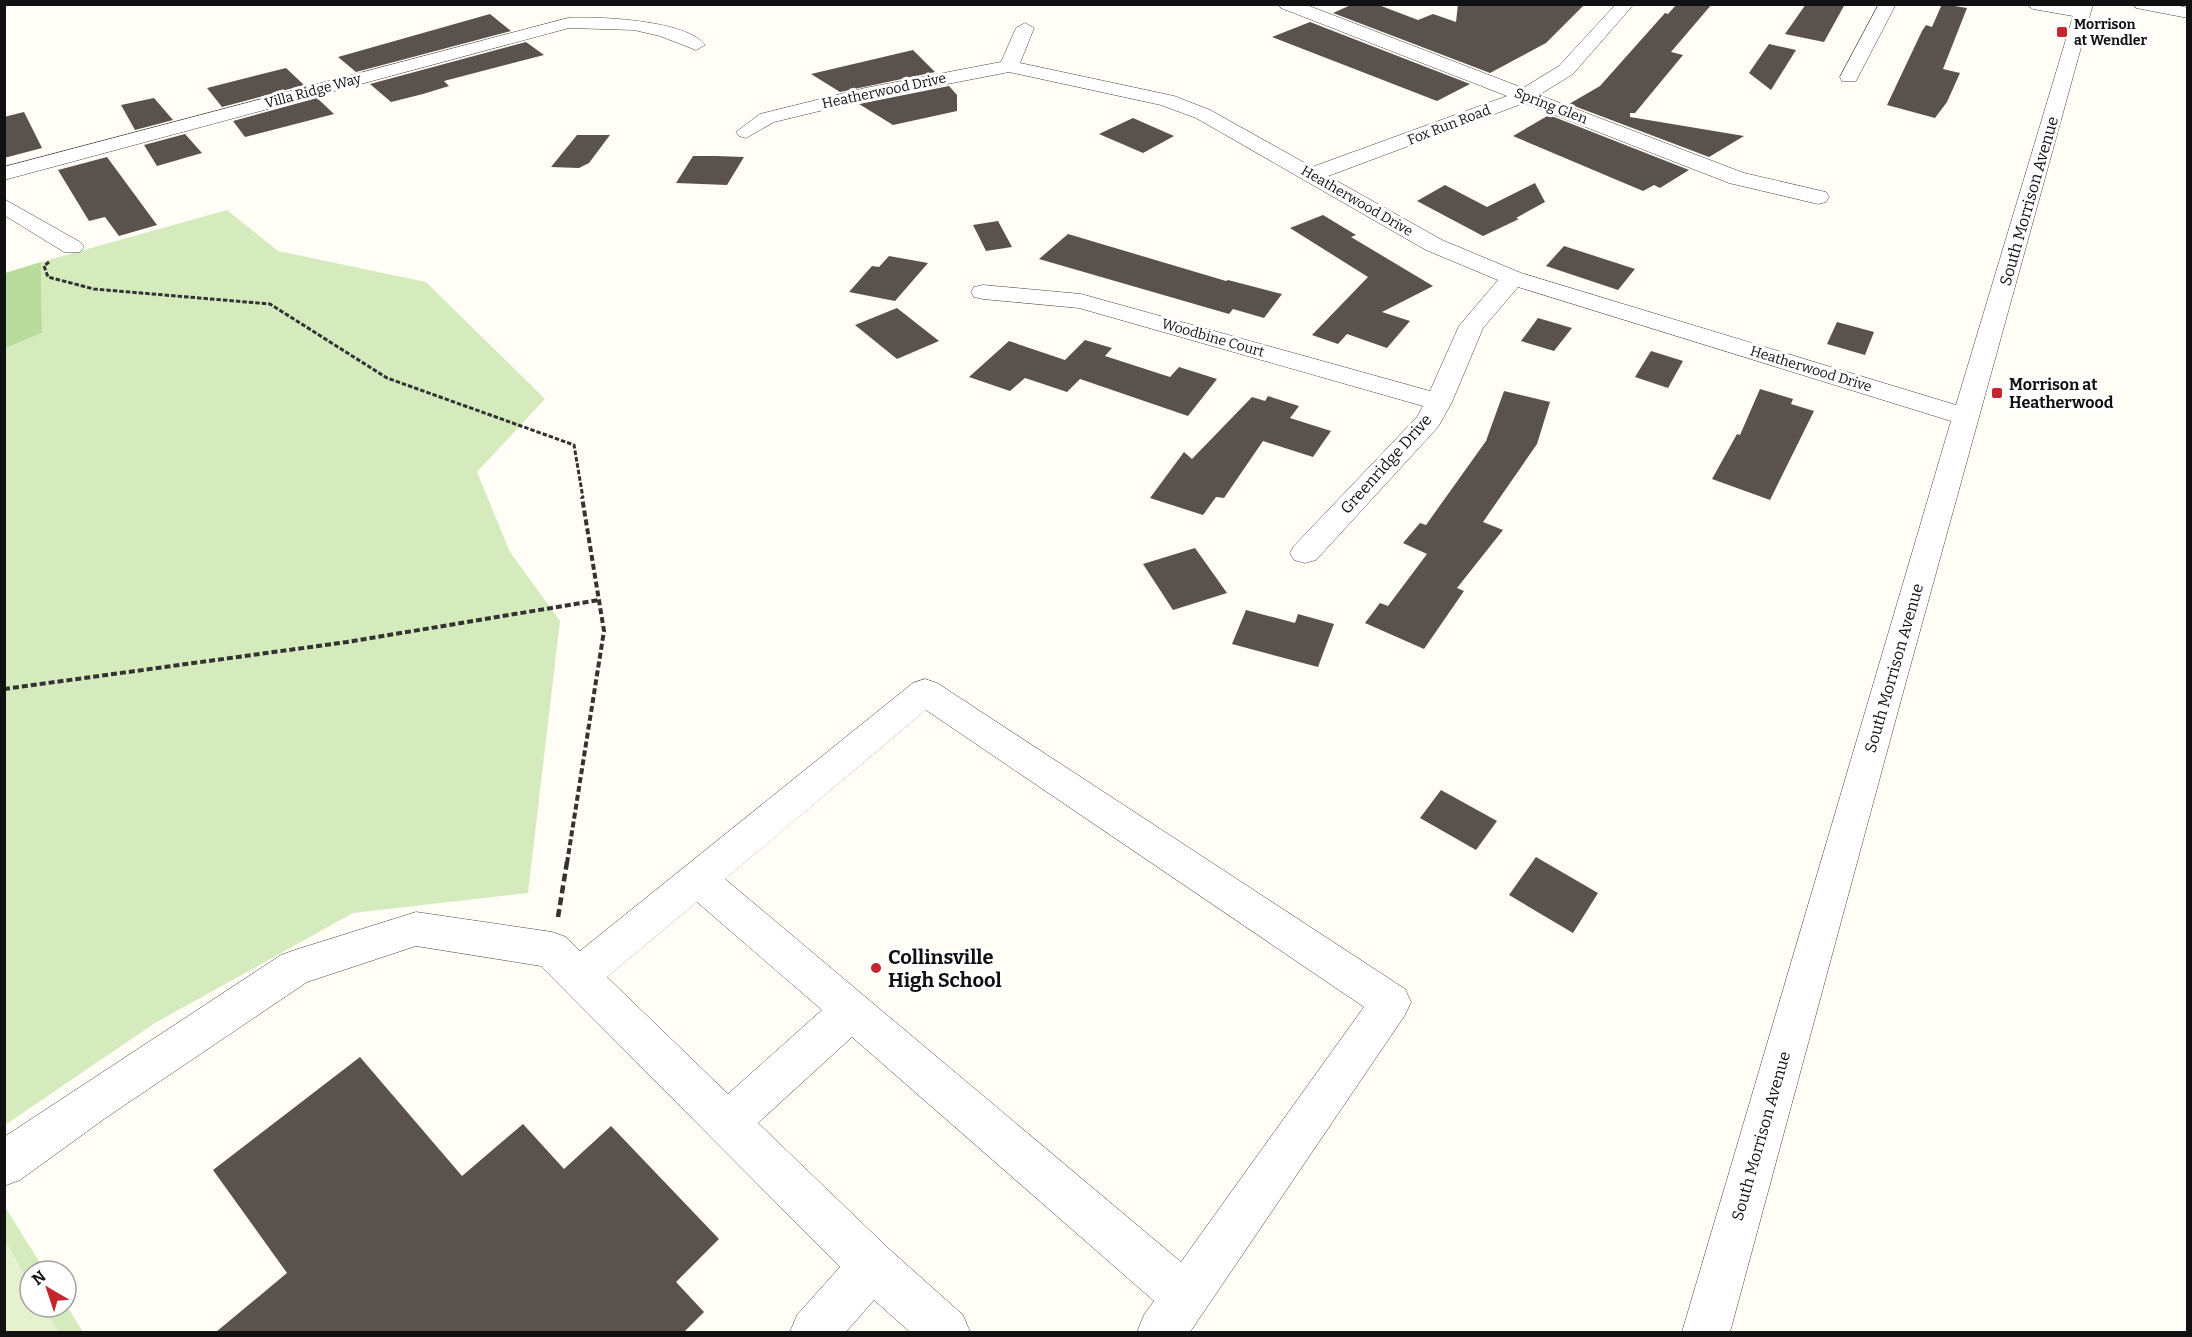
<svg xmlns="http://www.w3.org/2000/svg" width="2192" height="1337" viewBox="0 0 2192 1337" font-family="Bitter,serif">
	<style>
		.green { fill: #d5ebbd }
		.forest { fill: #b9dc9c }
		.pitch { fill: #e6f2cf }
		.building { fill: #5a524d }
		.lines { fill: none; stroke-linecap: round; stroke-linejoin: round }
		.minor-casing { stroke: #444; stroke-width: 1 }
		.path-far2 { stroke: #333; stroke-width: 3; stroke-dasharray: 4.5 2; stroke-linecap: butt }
		.path-far1 { stroke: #333; stroke-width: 4; stroke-dasharray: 6 3; stroke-linecap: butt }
		.path { stroke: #333; stroke-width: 4.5; stroke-dasharray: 8 4; stroke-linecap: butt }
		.minor { fill: #fff; fill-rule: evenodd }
		.poi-dot { fill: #c4262e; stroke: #fff; stroke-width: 2 }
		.labels { text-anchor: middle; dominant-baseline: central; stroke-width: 6; stroke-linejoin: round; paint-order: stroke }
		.far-poi-label { font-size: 14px; font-weight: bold; fill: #111; stroke: #fff; text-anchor: start }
		.far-street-label { font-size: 14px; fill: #111; stroke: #fff }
		.street-label { font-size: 16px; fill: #111; stroke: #fff }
		.poi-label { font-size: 16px; font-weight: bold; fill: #111; stroke: #fff; text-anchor: start }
		.near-poi-label { font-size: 20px; font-weight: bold; fill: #111; stroke: #fff; text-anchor: start }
	</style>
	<rect width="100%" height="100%" fill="#fffdf5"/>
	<g class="green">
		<path d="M227 210 278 251 426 282 545 399 477 472 510 552 560 621 528 893 353 913 155 1023 5 1125 4 348 42 333 41 262Z"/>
		<path d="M4 1205 45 1271H30V1307L66 1305 83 1332H5Z"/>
	</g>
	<path class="forest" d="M41 262 42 333 5 348V273Z"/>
	<path class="pitch" d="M7 1244 30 1284V1307H44L59 1332H5L4 1246Z"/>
	<g class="building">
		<path d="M1353 4H1376L1418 20 1433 14 1456 22 1458 4H1585L1546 43 1490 73 1333 13Z"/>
		<path d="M1677 4H1712L1671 52 1683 55 1635 113H1630V117L1744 136 1709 157 1569 104 1600 86 1665 13 1668 14Z"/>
		<path d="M1806 4H1845L1824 42 1785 34Z"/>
		<path d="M1942 4 1967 8 1943 69 1960 73 1947 102 1935 118 1887 105 1922 31 1926 25 1932 27Z"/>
		<path d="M490 14 511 31 356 72 338 57Z"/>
		<path d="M1310 22 1470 84 1437 101 1272 37Z"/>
		<path d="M526 42 544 55 444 81 449 86 423 94 391 102 370 84Z"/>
		<path d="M1769 44 1796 50 1771 90 1749 73Z"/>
		<path d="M913 50 935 72 840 92 811 74Z"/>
		<path d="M286 68 304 85 222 107 207 88Z"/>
		<path d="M949 86 957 95V111L893 125 859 104Z"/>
		<path d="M154 98 173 120 135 130 121 105Z"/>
		<path d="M317 98 334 114 245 137 233 121Z"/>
		<path d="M24 112 42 148 4 158V117Z"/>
		<path d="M1549 115 1689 170 1660 188 1654 185 1643 191 1513 136Z"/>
		<path d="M1133 118 1174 136 1143 153 1099 134Z"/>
		<path d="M185 134 202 153 157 166 144 145Z"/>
		<path d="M577 135H610L589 163 579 168 551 167Z"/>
		<path d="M693 156H716L744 157 727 185 676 183Z"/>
		<path d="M107 157 157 225 119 236 105 217 89 221 58 170Z"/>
		<path d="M1535 183 1545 202 1516 218 1519 219 1483 236 1417 201 1445 185 1487 207Z"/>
		<path d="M1323 215 1356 235 1351 237 1433 286 1382 312 1410 321 1387 348 1347 334 1338 344 1312 335 1368 277 1290 228Z"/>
		<path d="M998 221 1012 247 986 251 973 225Z"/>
		<path d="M1068 234 1226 281 1228 280 1282 294 1264 318 1233 309 1229 314 1039 259Z"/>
		<path d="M1564 246 1635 269 1618 290 1546 266Z"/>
		<path d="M889 256 928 263 895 301 849 292 872 266 879 267Z"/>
		<path d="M897 308 939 341 897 359 855 325Z"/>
		<path d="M1538 318 1572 328 1554 351 1521 341Z"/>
		<path d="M1837 322 1874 332 1865 355 1827 344Z"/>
		<path d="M1085 340 1112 348 1105 356 1170 377 1179 367 1217 379 1188 416 1080 379 1067 392 1025 378 1010 391 969 377 1009 341 1065 360Z"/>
		<path d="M1651 351 1683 361 1668 388 1635 377Z"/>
		<path d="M1760 389 1793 399 1791 404 1814 411 1770 500 1712 479 1737 434 1740 435Z"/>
		<path d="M1504 391 1550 402 1537 444 1483 522 1503 530 1457 588 1464 591 1424 649 1365 623 1380 603 1388 606 1427 554 1403 543 1420 523 1426 525 1486 441Z"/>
		<path d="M1268 396 1299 406 1290 418 1331 431 1313 457 1263 441 1224 498 1216 497 1203 515 1150 498 1184 452 1192 459 1252 397 1265 401Z"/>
		<path d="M1195 548 1227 593 1173 610 1143 564Z"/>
		<path d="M1246 610 1295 623 1298 614 1334 624 1318 667 1232 644Z"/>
		<path d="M1441 790 1497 821 1476 850 1420 818Z"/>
		<path d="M1536 857 1598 893 1573 933 1509 895Z"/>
		<path d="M360 1057 462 1176 523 1124 564 1169 611 1126 719 1239 676 1282 704 1312 684 1332H216L287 1273 213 1170Z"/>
	</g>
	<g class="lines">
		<defs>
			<g id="minor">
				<path d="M1279 4H1304L1523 88 1559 66 1616 4H1634L1573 74 1539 95 1744 173 1826 192 1829 197 1826 202 1818 204 1729 183 1524 103 1328 176 1442 240 1521 273 1956 405 2073 16 2033 9 2025 4H2093L1902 696 1730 1332H1682L1951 421 1518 287 1483 328 1452 402 1438 427 1316 560 1305 563 1294 560 1290 553 1294 546 1417 417 1423 406 1079 308 983 299 974 297 971 292 974 287 983 285 1081 294 1430 391 1459 326 1498 280 1426 250 1196 118 1161 105 1009 72 865 100 774 122 746 138 739 136 736 132 760 114 865 88 1001 62 1016 28 1025 23 1034 28 1020 63 1174 96 1210 110 1312 167 1507 96 1281 8Z"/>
				<path d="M1879 4H1896L1856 81H1842L1840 77Z"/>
				<path d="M2134 4H2171L2188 8V18L2136 8Z"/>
				<path d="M568 18C597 16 687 20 705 45L696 50 660 36 634 30 569 28 4 180V167Z"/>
				<path d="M4 199 80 242 84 247 80 252H64L4 215Z"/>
				<path d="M925 679 937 683 1405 989 1411 1002 1405 1015 1190 1332H1137L1144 1315 1154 1301 852 1037 758 1123 889 1249 963 1315 970 1332H910L874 1300 846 1332H790L797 1315 840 1267 541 966 416 946 307 982 104 1119 20 1180 4 1186V1137L281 955 295 950 416 912 552 932 566 937 580 951 913 683ZM926 710 1364 1007 1181 1262 725 879ZM697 902 822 1010 728 1094 607 977Z"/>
			</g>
		</defs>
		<use href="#minor" class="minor-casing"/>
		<path class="path-far2" d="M49 262 44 266 48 277 94 289 270 304 387 378 574 445 583 498"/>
		<g class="path-far1">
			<path d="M4 689 347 642 599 600"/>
			<path d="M567 863 604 631 582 497"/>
		</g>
		<path class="path" d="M558 917 567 862"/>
		<use href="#minor" class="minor"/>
	</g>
	<g class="poi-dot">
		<rect x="2056" y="26" width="12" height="12" rx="3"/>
		<rect x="1991" y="387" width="12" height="12" rx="3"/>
		<circle cx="876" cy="968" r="6"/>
	</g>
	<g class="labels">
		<g class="far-poi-label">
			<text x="2074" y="24">Morrison<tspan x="2074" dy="16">at Wendler</tspan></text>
		</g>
		<g class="far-street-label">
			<text transform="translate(313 91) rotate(-15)">Villa Ridge Way</text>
			<text transform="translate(884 91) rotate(-12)">Heatherwood Drive</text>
			<text transform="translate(1551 106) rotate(21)">Spring Glen</text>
			<text transform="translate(1449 125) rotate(-21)">Fox Run Road</text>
			<text transform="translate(1357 201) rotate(30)">Heatherwood Drive</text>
			<text transform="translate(1213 338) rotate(16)">Woodbine Court</text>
			<text transform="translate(1811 369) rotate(17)">Heatherwood Drive</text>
		</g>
		<g class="street-label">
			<text transform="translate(2029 201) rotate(-74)">South Morrison Avenue</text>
			<text transform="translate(1386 464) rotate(-48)">Greenridge Drive</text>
			<text transform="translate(1894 668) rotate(-74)">South Morrison Avenue</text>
			<text transform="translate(1761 1136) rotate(-74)">South Morrison Avenue</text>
		</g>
		<g class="poi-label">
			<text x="2009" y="384">Morrison at<tspan x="2009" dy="18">Heatherwood</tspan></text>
		</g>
		<g class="near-poi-label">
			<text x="888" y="957">Collinsville<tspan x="888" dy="23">High School</tspan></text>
		</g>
	</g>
	<rect width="2192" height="1337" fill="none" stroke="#111111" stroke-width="12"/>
	<g transform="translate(48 1289) rotate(321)"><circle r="28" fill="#ffffff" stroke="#a0a0a0" stroke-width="1.5"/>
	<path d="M0-4.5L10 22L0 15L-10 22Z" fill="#c4262e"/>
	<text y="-9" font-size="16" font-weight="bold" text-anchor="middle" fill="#111111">N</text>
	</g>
</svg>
